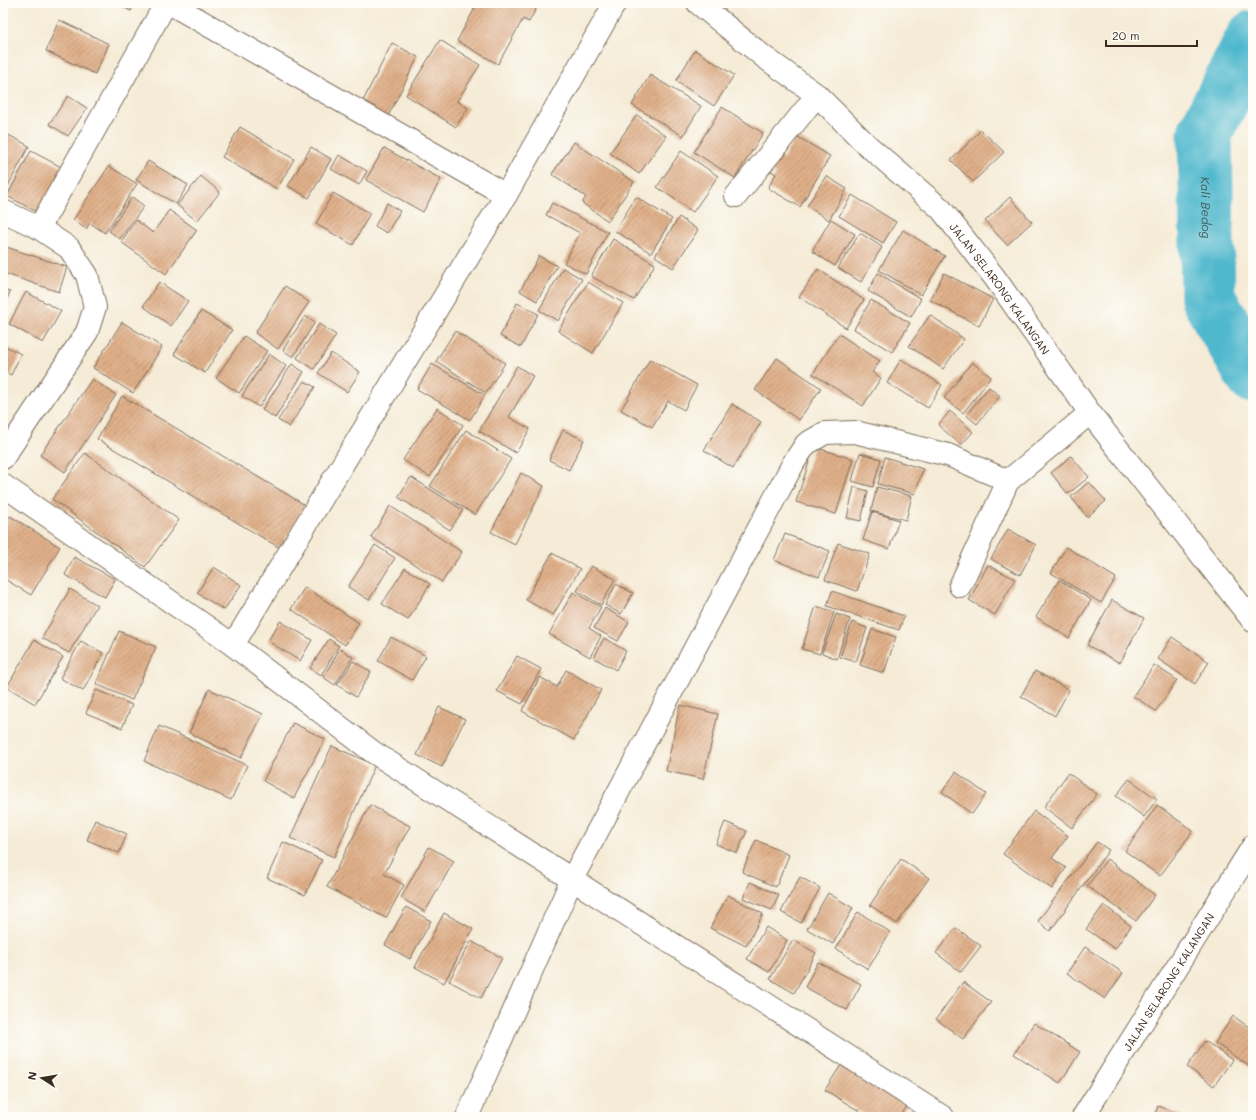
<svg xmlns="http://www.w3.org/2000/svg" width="1256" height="1120" viewBox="0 0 1256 1120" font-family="Mali,sans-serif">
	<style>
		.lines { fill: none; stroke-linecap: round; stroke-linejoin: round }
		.river { stroke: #4fb8cd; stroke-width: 55 }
		.building { fill: url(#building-hatch) }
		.street-casing { stroke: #7c6e5e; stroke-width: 24 }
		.street { stroke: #fff; stroke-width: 22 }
		.labels { text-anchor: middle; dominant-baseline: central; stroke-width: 4; stroke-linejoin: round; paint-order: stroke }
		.street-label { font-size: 11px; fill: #3b2a1e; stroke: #fdfcf7 }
		.water-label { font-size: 12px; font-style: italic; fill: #425c5b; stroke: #fdfcf7 }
	</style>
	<defs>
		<pattern id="building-hatch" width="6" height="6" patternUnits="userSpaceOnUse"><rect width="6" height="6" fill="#e0b08a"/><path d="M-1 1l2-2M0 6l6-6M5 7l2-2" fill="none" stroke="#b78f70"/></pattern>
	</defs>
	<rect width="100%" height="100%" fill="#fdfcf7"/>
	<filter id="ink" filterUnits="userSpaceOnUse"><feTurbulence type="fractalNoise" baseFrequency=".025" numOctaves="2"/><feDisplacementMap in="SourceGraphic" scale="8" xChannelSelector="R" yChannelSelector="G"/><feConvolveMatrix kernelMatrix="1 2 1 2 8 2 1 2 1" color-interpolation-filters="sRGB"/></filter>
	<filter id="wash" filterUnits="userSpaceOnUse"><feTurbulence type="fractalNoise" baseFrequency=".012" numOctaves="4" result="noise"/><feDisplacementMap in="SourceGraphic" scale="16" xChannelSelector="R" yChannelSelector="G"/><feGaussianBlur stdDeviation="0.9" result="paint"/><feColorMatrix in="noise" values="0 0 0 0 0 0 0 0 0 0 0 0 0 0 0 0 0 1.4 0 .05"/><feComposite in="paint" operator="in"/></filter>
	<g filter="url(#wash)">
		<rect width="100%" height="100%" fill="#f5ebd6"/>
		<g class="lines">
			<path class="river" id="s1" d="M1253 38 1205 133 1208 298 1253 376"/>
		</g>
		<g id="blocks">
			<g class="building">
				<path d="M115 3H135L131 11Z"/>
				<path d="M466 3H529L537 7 529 22 523 19 498 64 457 41 475 8Z"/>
				<path d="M59 20 109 44 95 74 46 51Z"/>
				<path d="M440 40 480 65 457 101 468 108 456 127 406 95Z"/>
				<path d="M392 43 418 57 386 120 360 107Z"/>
				<path d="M695 50 734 75 714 106 676 81Z"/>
				<path d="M650 75 701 106 683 136 632 105Z"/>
				<path d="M68 96 87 108 68 136 49 124Z"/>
				<path d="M722 107 763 133 735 178 694 152Z"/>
				<path d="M637 115 666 136 639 174 610 153Z"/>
				<path d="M240 127 294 159 277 189 222 157Z"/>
				<path d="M981 130 1004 152 973 182 951 160Z"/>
				<path d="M3 132 29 146 8 186 3 184Z"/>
				<path d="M796 136 830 156 800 207 768 188 776 174 766 168 774 154 783 159Z"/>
				<path d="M574 142 634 182 608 221 582 203 586 197 552 174Z"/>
				<path d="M311 147 331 159 309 198 288 186Z"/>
				<path d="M384 148 441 179 423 212 366 180Z"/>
				<path d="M31 151 65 169 41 214 7 196Z"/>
				<path d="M681 151 718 176 693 212 657 187Z"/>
				<path d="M339 155 367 171 359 185 331 169Z"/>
				<path d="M148 161 188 185 176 204 136 180Z"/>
				<path d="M109 166 137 184 105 233 90 223 86 229 73 220Z"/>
				<path d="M201 176 220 192 197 221 177 205Z"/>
				<path d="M826 176 847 189 829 220 807 206Z"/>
				<path d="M333 193 370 213 353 245 316 224Z"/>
				<path d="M852 195 896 222 883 243 839 216Z"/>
				<path d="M132 197 144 206 120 239 109 231Z"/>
				<path d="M636 197 672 219 651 253 615 231Z"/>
				<path d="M1010 197 1032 222 1007 245 985 221Z"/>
				<path d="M387 203 400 211 387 233 375 226Z"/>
				<path d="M552 203 608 232 586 274 564 263 580 233 546 215Z"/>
				<path d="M169 210 197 230 166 274 121 242 136 220 153 233Z"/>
				<path d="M679 217 698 230 673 268 655 256Z"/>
				<path d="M831 219 855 234 835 266 812 251Z"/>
				<path d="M903 230 945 256 921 295 879 270Z"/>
				<path d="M860 233 882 247 861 282 838 268Z"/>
				<path d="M613 239 655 264 634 300 591 276Z"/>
				<path d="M3 246 67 267 59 292 3 273Z"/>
				<path d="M539 256 557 266 537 301 520 291Z"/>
				<path d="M563 268 582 279 558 321 539 310Z"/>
				<path d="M818 269 864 300 846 328 799 297Z"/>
				<path d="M878 273 921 299 911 317 868 291Z"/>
				<path d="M944 273 993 299 979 326 930 300Z"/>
				<path d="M159 282 188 301 171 326 143 306Z"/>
				<path d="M588 282 623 303 593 353 558 331Z"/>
				<path d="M285 286 309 302 278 349 255 333Z"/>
				<path d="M3 290 10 292 3 309Z"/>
				<path d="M26 292 61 311 43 343 9 324Z"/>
				<path d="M871 300 910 323 892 352 854 329Z"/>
				<path d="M517 303 538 314 521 347 500 336Z"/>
				<path d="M201 311 232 330 205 373 174 354Z"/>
				<path d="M930 315 964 339 943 369 909 346Z"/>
				<path d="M305 316 315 322 293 357 283 350Z"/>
				<path d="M122 322 162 347 133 393 93 368Z"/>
				<path d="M319 324 336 335 314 369 297 358Z"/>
				<path d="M455 331 505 363 486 393 436 361Z"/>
				<path d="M839 334 880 361 872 372 881 378 863 406 813 374Z"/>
				<path d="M244 336 267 351 239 393 216 378Z"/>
				<path d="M3 345 21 354 11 375 3 371Z"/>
				<path d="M331 353 360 372 347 392 318 373Z"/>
				<path d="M269 354 286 366 259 407 242 396Z"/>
				<path d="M777 358 821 388 799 420 755 390Z"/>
				<path d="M650 359 697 385 684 410 668 401 652 427 621 410Z"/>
				<path d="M901 359 942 385 928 408 887 383Z"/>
				<path d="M972 362 991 377 963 413 944 398Z"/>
				<path d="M292 364 304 372 275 418 262 410Z"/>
				<path d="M432 364 485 395 470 420 417 389Z"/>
				<path d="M517 366 533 376 509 417 530 429 516 453 479 431Z"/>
				<path d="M92 379 116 395 65 472 40 455Z"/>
				<path d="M304 381 315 387 289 427 278 420Z"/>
				<path d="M989 387 1000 396 977 424 966 415Z"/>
				<path d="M122 396 305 505 280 548 97 439Z"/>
				<path d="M732 404 761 422 733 468 704 450Z"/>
				<path d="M437 408 463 425 430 477 403 460Z"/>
				<path d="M950 411 973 432 961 445 938 425Z"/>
				<path d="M466 430 511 459 475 515 430 486Z"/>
				<path d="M563 430 584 440 569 470 549 460Z"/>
				<path d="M814 447 853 459 836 514 796 502Z"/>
				<path d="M85 453 179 520 145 567 52 499Z"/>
				<path d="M860 453 881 459 873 487 852 481Z"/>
				<path d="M1071 456 1089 477 1068 494 1051 473Z"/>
				<path d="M885 457 923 469 915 494 878 484Z"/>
				<path d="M521 473 544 486 515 544 491 532Z"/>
				<path d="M411 477 463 510 450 530 398 497Z"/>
				<path d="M1089 482 1106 501 1087 517 1071 497Z"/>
				<path d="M854 487 868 491 861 521 847 518Z"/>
				<path d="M877 487 912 496 906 520 871 511Z"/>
				<path d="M390 506 462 552 442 582 371 537Z"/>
				<path d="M872 512 899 520 889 549 863 540Z"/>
				<path d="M10 516 60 547 31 595 3 578V527Z"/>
				<path d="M1008 529 1036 545 1020 575 991 559Z"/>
				<path d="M785 534 830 551 819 577 774 560Z"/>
				<path d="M838 543 870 554 857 591 825 580Z"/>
				<path d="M375 545 395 558 369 600 348 587Z"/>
				<path d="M1066 547 1116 578 1101 603 1051 573Z"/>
				<path d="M552 553 580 569 553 615 526 600Z"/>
				<path d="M74 557 115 579 105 597 65 575Z"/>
				<path d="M988 565 1015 579 995 615 969 600Z"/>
				<path d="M591 566 615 579 601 605 577 591Z"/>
				<path d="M214 567 241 585 224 610 197 593Z"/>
				<path d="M405 568 430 584 408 620 382 604Z"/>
				<path d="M1059 580 1091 600 1069 638 1036 617Z"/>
				<path d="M616 584 633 593 621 614 605 605Z"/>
				<path d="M305 587 359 623 345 645 291 609Z"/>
				<path d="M70 589 97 605 69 653 42 638Z"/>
				<path d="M832 591 904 616 899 630 827 606Z"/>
				<path d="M573 592 601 607 589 628 601 636 590 657 549 634Z"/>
				<path d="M1112 600 1144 618 1120 663 1087 645Z"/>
				<path d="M816 606 834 612 820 654 802 649Z"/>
				<path d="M605 608 629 622 618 641 594 628Z"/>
				<path d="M836 614 850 619 837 659 822 653Z"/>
				<path d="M280 621 312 640 300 661 268 641Z"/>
				<path d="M852 622 867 628 856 662 840 657Z"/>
				<path d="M872 629 896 637 884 673 860 665Z"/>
				<path d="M119 631 156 647 132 700 96 684Z"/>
				<path d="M391 637 426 656 412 680 378 661Z"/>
				<path d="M1172 637 1209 662 1195 684 1158 659Z"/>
				<path d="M604 638 626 651 616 670 594 658Z"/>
				<path d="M329 639 339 646 321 675 310 668Z"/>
				<path d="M34 640 63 657 35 704 7 687Z"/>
				<path d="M81 641 103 653 83 691 60 678Z"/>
				<path d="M340 649 353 657 335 685 323 677Z"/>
				<path d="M517 656 541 669 522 704 497 691Z"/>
				<path d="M353 661 371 672 356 697 337 685Z"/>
				<path d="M1154 665 1177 680 1156 711 1133 696Z"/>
				<path d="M566 670 601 690 574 740 522 711 540 677 557 687Z"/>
				<path d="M1035 671 1069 690 1055 716 1021 696Z"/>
				<path d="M209 689 263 714 241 758 189 733Z"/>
				<path d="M96 690 132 705 122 728 86 713Z"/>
				<path d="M680 705 718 714 703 779 666 771Z"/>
				<path d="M439 707 465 719 442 767 417 755Z"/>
				<path d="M293 723 325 739 294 798 263 781Z"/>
				<path d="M159 726 247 765 231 800 144 761Z"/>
				<path d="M332 746 375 765 334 857 290 838Z"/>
				<path d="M956 772 986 794 972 814 942 792Z"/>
				<path d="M1068 773 1097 794 1072 828 1044 807Z"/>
				<path d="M1129 779 1157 799 1144 817 1116 796Z"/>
				<path d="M370 805 410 826 384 874 404 885 386 918 327 887Z"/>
				<path d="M1157 805 1193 831 1160 876 1125 851Z"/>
				<path d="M1034 811 1068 836 1052 858 1066 868 1052 889 1003 854Z"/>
				<path d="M95 820 127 834 119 853 87 840Z"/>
				<path d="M725 822 747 831 737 853 716 844Z"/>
				<path d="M756 840 789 855 776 887 742 872Z"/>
				<path d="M283 842 322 860 305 895 267 878Z"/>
				<path d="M1097 842 1109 850 1050 931 1038 921Z"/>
				<path d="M429 847 454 861 425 912 401 898Z"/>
				<path d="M901 859 929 878 897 924 870 905Z"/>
				<path d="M1107 859 1155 895 1136 921 1087 886Z"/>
				<path d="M800 877 820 888 801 923 781 912Z"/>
				<path d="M750 882 779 895 772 910 743 898Z"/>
				<path d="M828 893 853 908 833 944 807 929Z"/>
				<path d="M728 895 763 914 746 946 710 928Z"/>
				<path d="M1104 905 1131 926 1115 949 1086 929Z"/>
				<path d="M406 907 431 921 410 959 385 945Z"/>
				<path d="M858 912 890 932 868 969 836 949Z"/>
				<path d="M444 913 473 929 444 983 415 967Z"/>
				<path d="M766 927 787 940 769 972 747 959Z"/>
				<path d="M956 928 981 946 961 972 936 953Z"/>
				<path d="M793 940 816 953 794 993 770 979Z"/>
				<path d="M471 941 502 958 481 998 449 981Z"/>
				<path d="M1085 947 1123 973 1105 999 1067 973Z"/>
				<path d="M818 962 861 984 847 1010 805 987Z"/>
				<path d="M963 982 991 1002 963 1039 936 1019Z"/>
				<path d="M1233 1016 1253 1030V1069L1215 1043Z"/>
				<path d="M1034 1023 1080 1052 1060 1083 1014 1054Z"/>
				<path d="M1205 1041 1232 1060 1214 1086 1187 1067Z"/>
				<path d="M841 1065 907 1106 900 1117H869L825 1090Z"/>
				<path d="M1158 1106 1186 1117H1154Z"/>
			</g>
		</g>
	</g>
	<g filter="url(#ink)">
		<use href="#blocks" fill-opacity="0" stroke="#7c6e5e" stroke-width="1"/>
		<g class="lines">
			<defs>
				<g id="street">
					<path d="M169 3 506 195"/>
					<path id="s2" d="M698 3 764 57 817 95 867 145 941 209 995 278 1090 413 1253 621"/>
					<path d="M736 196 817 95"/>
					<path d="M3 211 39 228 69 248 87 275 95 307 87 332 3 458"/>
					<path d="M39 228 166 3"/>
					<path d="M3 485 233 645 373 752 943 1117"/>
					<path d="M960 586 1008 481 1090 413"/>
					<path d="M233 645 506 195 615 3"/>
					<path d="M467 1117 572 879 794 462 806 444 825 433 855 432 948 455 1008 481"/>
					<path id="s3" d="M1083 1117 1253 846"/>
				</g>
			</defs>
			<use href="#street" class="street-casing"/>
			<use href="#street" class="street"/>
		</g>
	</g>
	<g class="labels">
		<g class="street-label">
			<text stroke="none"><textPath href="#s2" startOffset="418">JALAN SELARONG KALANGAN</textPath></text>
			<text stroke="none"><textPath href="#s3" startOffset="160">JALAN SELARONG KALANGAN</textPath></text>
		</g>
		<g class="water-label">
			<text stroke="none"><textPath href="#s1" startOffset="181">Kali Bedog</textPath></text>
		</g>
	</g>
	<rect width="1256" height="1120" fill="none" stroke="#fdfcf7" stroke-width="16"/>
	<g transform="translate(42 1078) rotate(282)" stroke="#fdfcf7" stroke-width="3" paint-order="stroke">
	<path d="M0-3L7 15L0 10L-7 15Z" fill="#3b2a1e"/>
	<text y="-6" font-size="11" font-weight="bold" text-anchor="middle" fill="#3b2a1e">N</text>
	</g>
	<path d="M1106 40v6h91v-6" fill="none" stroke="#3b2a1e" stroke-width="2"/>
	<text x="1112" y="40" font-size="12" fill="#3b2a1e" stroke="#fdfcf7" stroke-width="3" paint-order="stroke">20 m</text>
</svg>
